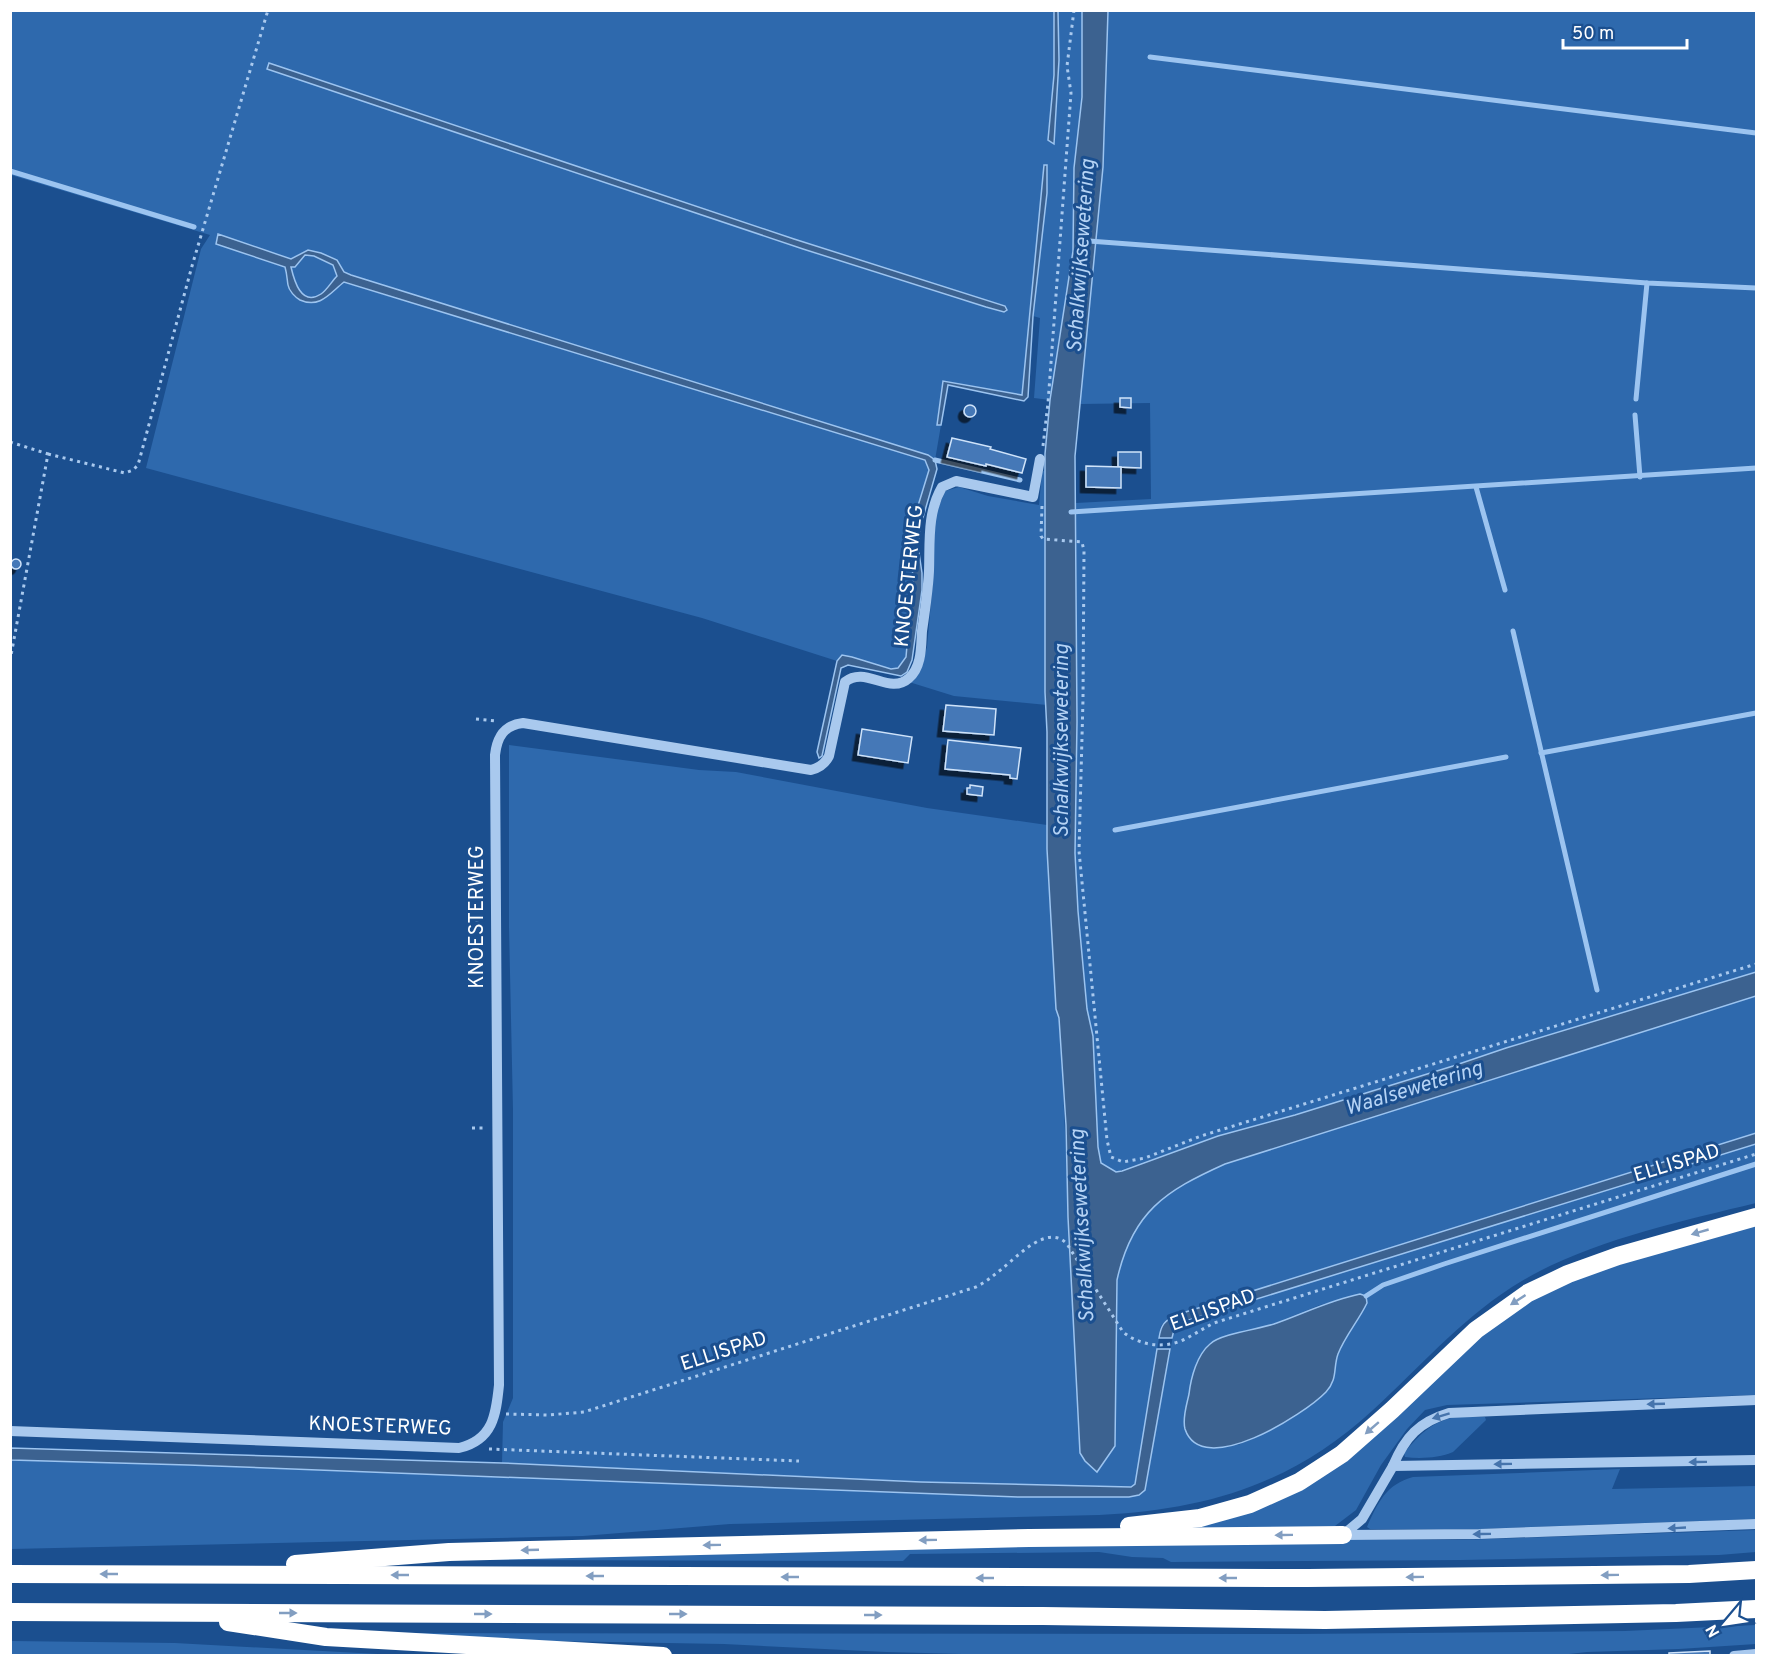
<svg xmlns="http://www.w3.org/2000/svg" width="1767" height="1666" viewBox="0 0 1767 1666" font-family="Overpass,sans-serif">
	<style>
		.green { fill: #2e69ad; fill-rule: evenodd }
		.water { fill: #3c6290; stroke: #9cc4f0; stroke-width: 1.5; fill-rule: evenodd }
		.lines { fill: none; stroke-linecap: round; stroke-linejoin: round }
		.stream { stroke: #9cc4f0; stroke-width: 5 }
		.building { fill: #4478b7; stroke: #cfe3fa; stroke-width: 1.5; filter: url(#shadow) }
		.path { stroke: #a9c9ee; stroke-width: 3; stroke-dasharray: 3 4.5; stroke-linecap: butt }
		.minor { stroke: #a9c9ee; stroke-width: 10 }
		.highway { stroke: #fff; stroke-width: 18 }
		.oneway { fill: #829ec1 }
		.oneway2 { fill: #4674ac }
		.labels { text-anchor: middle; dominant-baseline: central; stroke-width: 6; stroke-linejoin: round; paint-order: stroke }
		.street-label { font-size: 20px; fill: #fff; stroke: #1b4f8f }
		.water-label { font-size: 21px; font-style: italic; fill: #b5d3f5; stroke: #1b4f8f }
	</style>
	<defs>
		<filter id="shadow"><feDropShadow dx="-5.5" dy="5.5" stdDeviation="0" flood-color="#0009"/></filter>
	</defs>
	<rect width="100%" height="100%" fill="#1b4f8f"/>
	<g class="green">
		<path d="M10 11H1054V75L1048 139 1053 144 1059 60 1058 11H1082V97L1074 168 1073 251 1050 400 1034 398 1040 318 1033 316 1047 193V165H1044L1022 396 943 381 937 424 941 425 935 460 928 455 351 275 344 272 337 260 308 250 291 259 218 235 216 244 285 267 289 279 288 286 310 303 343 282 925 460 929 470 913 522 910 541 913 577 906 657 897 668 891 669 852 657 842 655 837 661 702 618 146 468 201 249 210 235 11 175ZM269 63 794 239 1005 306 975 303 961 300 803 249 268 69Z"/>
		<path d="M1108 11H1756V972L1506 1048 1453 1066 1295 1115 1218 1136 1116 1172 1101 1163 1098 1147 1093 1036 1087 1009 1078 911 1075 853 1077 722 1076 503 1151 499 1150 403 1080 404 1103 167Z"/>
		<path d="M305 255 314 256 333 265 337 275C332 281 327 290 321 294 300 307 294 280 291 266L295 267Z"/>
		<path d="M1046 469 1045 692 1047 705 954 696 909 682 921 667 927 647 933 580V522L945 491 959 487 988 496 1039 505 1042 472Z"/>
		<path d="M509 745 699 770 736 772 927 808 1047 825 1056 1009 1059 1018C1065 1113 1068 1209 1073 1304L1115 1339C1116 1308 1113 1275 1126 1245 1136 1225 1151 1206 1169 1193 1200 1170 1238 1159 1273 1148 1312 1135 1351 1122 1390 1110 1418 1102 1446 1096 1473 1085L1756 996V1133L1176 1315 1166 1320 1161 1326 1135 1484 1131 1487 921 1482 502 1463 503 1422 513 1398V1110L509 927Z"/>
		<path d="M1756 1144V1203C1678 1222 1580 1243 1512 1287 1458 1322 1420 1367 1373 1410 1293 1484 1206 1510 1099 1515L730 1524 583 1536 11 1549V1460L188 1465 1018 1497H1129L1139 1495 1145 1490 1174 1330 1189 1320ZM1360 1294 1367 1303C1359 1320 1344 1336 1338 1355 1334 1367 1336 1379 1328 1390 1312 1410 1262 1436 1238 1445L1187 1410 1202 1352 1211 1342 1275 1323 1320 1305Z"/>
		<path d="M1756 1223V1395L1447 1405 1425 1410 1407 1429 1381 1465 1356 1510 1335 1526 1195 1531 1194 1525 1291 1493 1484 1330 1540 1292 1597 1269Z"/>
		<path d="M1455 1417H1485L1486 1420 1453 1452C1439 1458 1420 1459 1405 1457L1404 1453C1419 1435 1431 1422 1455 1417Z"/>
		<path d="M1620 1469 1612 1489 1756 1486V1519L1478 1529H1370L1367 1527C1377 1504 1386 1484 1413 1477Z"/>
		<path d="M1756 1530V1552L1719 1555 1461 1560 1171 1562 1163 1558 1132 1557 1099 1552 910 1554 903 1561 455 1560 1201 1540H1457Z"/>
		<path d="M1756 1625V1644L1679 1649 1587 1652 1551 1656H1034L886 1652 724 1644 490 1640 389 1633 1297 1634 1625 1631Z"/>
		<path d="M10 1641 175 1643 396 1655 11 1656Z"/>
	</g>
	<g class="water">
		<path d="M1054 11H1058L1059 60 1054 144 1048 140 1054 75Z"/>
		<path d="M1082 11H1108L1103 167 1075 456 1077 722 1075 853 1078 911 1087 1009 1093 1036 1098 1147 1101 1163 1116 1172 1122 1171 1218 1136 1295 1115 1453 1066 1506 1048 1756 972V996L1225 1164C1165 1191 1132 1212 1117 1280L1115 1446 1097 1472 1085 1461 1080 1453 1068 1217 1066 1125 1059 1018 1056 1009 1047 849V732L1045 692V454L1050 400 1073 251 1074 168 1082 97Z"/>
		<path d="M269 63 794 239 1005 306 1007 310 1004 312 986 307 803 249 267 69Z"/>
		<path d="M1044 165H1047V193L1033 316 1028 397 1024 401 948 385 941 425H937L943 381 1022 395Z"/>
		<path d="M218 234 291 259 308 250 321 253 337 260 344 272 351 275 928 455 935 460 937 469 920 528 918 546 922 573V590L912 660 907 672 901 676 848 665 841 668 822 756 819 758 817 752 837 661 842 655 852 657 891 669 898 668 906 657 913 578 910 541 913 522 929 470 925 460 344 282C330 293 320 309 300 300 295 297 289 291 288 285 287 279 287 274 285 267L216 244ZM305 255 314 256 333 265 337 276C332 281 327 290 321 294 301 307 294 280 291 267H295Z"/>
		<path d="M1756 1133V1144L1189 1320 1174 1330 1172 1338H1159C1161 1325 1164 1321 1176 1315Z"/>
		<path d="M1360 1294 1366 1296 1367 1303C1359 1320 1345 1336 1338 1354 1333 1368 1338 1379 1326 1392 1305 1414 1202 1480 1185 1429 1182 1418 1187 1404 1189 1394 1191 1377 1197 1355 1210 1344 1220 1334 1259 1329 1274 1324 1303 1314 1330 1300 1360 1294Z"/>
		<path d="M1157 1349H1170L1145 1490 1139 1495 1129 1497H1018L188 1465 11 1460V1448L502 1463 921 1482 1131 1487 1135 1484Z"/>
	</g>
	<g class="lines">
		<g class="stream">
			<path d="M1150 57 1756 133"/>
			<path d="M10 171 194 227"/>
			<path d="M1089 241 1647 283 1756 288"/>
			<path d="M1636 399 1647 283"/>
			<path d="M1635 415 1640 477"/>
			<path d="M935 460 1020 480"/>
			<path d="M1476 487 1505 590"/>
			<path d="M1071 512 1756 468"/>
			<path d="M1513 631 1597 990"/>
			<path d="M1541 753 1756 713"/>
			<path d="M1115 830 1506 757"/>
			<path d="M1366 1296 1383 1285 1444 1264 1756 1164"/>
		</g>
	</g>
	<g class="building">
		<path d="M1120 398H1131V408L1120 407Z"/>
		<circle cx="970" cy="411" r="6"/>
		<path d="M952 438 991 447 990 449 1026 459 1022 473 986 464V466L947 457Z"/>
		<path d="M1118 452H1141V468L1118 467Z"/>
		<path d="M1086 466 1121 467V488L1086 487Z"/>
		<circle cx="16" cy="564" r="5"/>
		<path d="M946 705 996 709 994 735 943 731Z"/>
		<path d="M862 729 912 737 908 763 858 755Z"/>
		<path d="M948 740 1021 748 1017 779 1010 778V775L945 769Z"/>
		<path d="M970 785 983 787 982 796 967 794V788H970Z"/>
		<path d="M1710 1651V1656H1669V1653Z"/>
	</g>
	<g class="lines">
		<g class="path">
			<path d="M10 442 48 454 10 661"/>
			<path d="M1043 446 1048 403 1071 93 1067 66 1074 10"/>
			<path d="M48 454 125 473 133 470 138 465 192 266 268 10"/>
			<path d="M1042 506 1041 536 1043 539 1082 542 1084 551 1083 699 1079 851 1107 1140 1111 1157 1123 1162 1145 1158 1201 1136 1756 964"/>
			<path d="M476 719 496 721"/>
			<path d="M468 920H482"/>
			<path d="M472 1128H484"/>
			<path d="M506 1414 548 1415 584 1412 976 1287C986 1282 994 1275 1003 1268 1018 1256 1048 1223 1067 1244L1123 1332C1140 1346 1165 1349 1185 1339 1195 1334 1204 1328 1214 1323L1756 1154"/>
			<path d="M489 1449 799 1461"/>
		</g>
		<g class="minor">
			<path d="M10 1431 459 1448C493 1440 496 1415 499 1385L495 755C497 737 504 725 523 723L811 770C819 768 825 764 829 756L845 682C866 665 889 696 909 678 922 667 921 646 922 631 925 611 928 591 929 571 930 542 927 513 942 487L956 481 1033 497 1040 459"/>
			<path d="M1393 1466C1405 1437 1419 1422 1449 1413L1756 1400"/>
			<path d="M1343 1535 1362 1519 1393 1466 1756 1460"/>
			<path d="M1343 1535 1479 1534 1756 1524"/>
			<path d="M1734 1656 1756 1654"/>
		</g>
		<g class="highway">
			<path d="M1129 1526 1200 1518 1250 1504 1299 1482 1342 1454 1392 1410 1476 1330 1528 1293 1568 1274 1618 1256 1756 1217"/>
			<path d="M295 1564 449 1552 1029 1538 1343 1535"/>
			<path d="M10 1574 1308 1578 1689 1574 1756 1570"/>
			<path d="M10 1612 1043 1616 1325 1620 1676 1613 1756 1609"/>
			<path d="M228 1622 326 1637 663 1656"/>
		</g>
	</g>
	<defs><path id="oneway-solid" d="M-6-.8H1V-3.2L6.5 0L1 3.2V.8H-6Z" transform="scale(1.5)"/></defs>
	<g class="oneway">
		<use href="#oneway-solid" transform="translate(1700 1232) rotate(164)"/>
		<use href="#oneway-solid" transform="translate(1518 1300) rotate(147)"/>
		<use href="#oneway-solid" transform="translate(1372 1428) rotate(139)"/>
		<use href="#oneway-solid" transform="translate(1284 1535) rotate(179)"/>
		<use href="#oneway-solid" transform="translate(928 1540) rotate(179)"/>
		<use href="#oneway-solid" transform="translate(712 1545) rotate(179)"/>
		<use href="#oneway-solid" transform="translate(530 1550) rotate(178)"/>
		<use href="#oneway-solid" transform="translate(109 1574) rotate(-180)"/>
		<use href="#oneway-solid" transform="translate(400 1575) rotate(-180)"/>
		<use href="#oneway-solid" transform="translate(1610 1575) rotate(179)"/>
		<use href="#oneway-solid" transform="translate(595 1576) rotate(-180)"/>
		<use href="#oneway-solid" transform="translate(790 1577) rotate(-180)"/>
		<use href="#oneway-solid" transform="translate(1415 1577) rotate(179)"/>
		<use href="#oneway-solid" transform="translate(985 1578) rotate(-180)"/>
		<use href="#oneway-solid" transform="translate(1228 1578) rotate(180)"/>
		<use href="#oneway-solid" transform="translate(288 1613)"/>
		<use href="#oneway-solid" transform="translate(483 1614)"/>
		<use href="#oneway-solid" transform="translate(678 1614)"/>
		<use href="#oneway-solid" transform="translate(873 1615)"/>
	</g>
	<g class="oneway2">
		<use href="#oneway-solid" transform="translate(1656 1404) rotate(178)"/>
		<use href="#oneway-solid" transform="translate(1441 1416) rotate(163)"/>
		<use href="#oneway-solid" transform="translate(1698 1462) rotate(179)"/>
		<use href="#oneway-solid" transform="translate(1503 1464) rotate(179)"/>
		<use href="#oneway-solid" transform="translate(1677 1528) rotate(177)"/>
		<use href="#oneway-solid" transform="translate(1482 1534) rotate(179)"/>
	</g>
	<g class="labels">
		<g class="street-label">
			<text transform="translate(910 576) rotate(-84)">KNOESTERWEG</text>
			<text transform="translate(478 917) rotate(-90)">KNOESTERWEG</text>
			<text transform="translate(1677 1164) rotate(-17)">ELLISPAD</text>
			<text transform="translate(1213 1311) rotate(-20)">ELLISPAD</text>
			<text transform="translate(724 1352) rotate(-18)">ELLISPAD</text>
			<text transform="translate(380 1427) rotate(2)">KNOESTERWEG</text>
		</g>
		<g class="water-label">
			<text transform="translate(1082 256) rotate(-86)">Schalkwijksewetering</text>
			<text transform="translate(1062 741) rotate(-90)">Schalkwijksewetering</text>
			<text transform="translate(1414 1089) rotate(-17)">Waalsewetering</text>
			<text transform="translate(1083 1226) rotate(-93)">Schalkwijksewetering</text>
		</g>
	</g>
	<rect width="1767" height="1666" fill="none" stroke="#ffffff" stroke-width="24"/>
	<g transform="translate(1725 1624) rotate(241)" stroke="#1b4f8f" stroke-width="4.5" paint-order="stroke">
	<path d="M0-4.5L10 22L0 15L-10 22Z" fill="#ffffff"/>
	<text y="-9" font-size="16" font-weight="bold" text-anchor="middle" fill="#ffffff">N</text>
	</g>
	<path d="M1563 39v9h124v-9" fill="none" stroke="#ffffff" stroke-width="3"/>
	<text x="1572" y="39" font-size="18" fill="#ffffff" stroke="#1b4f8f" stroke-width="4.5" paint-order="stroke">50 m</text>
</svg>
